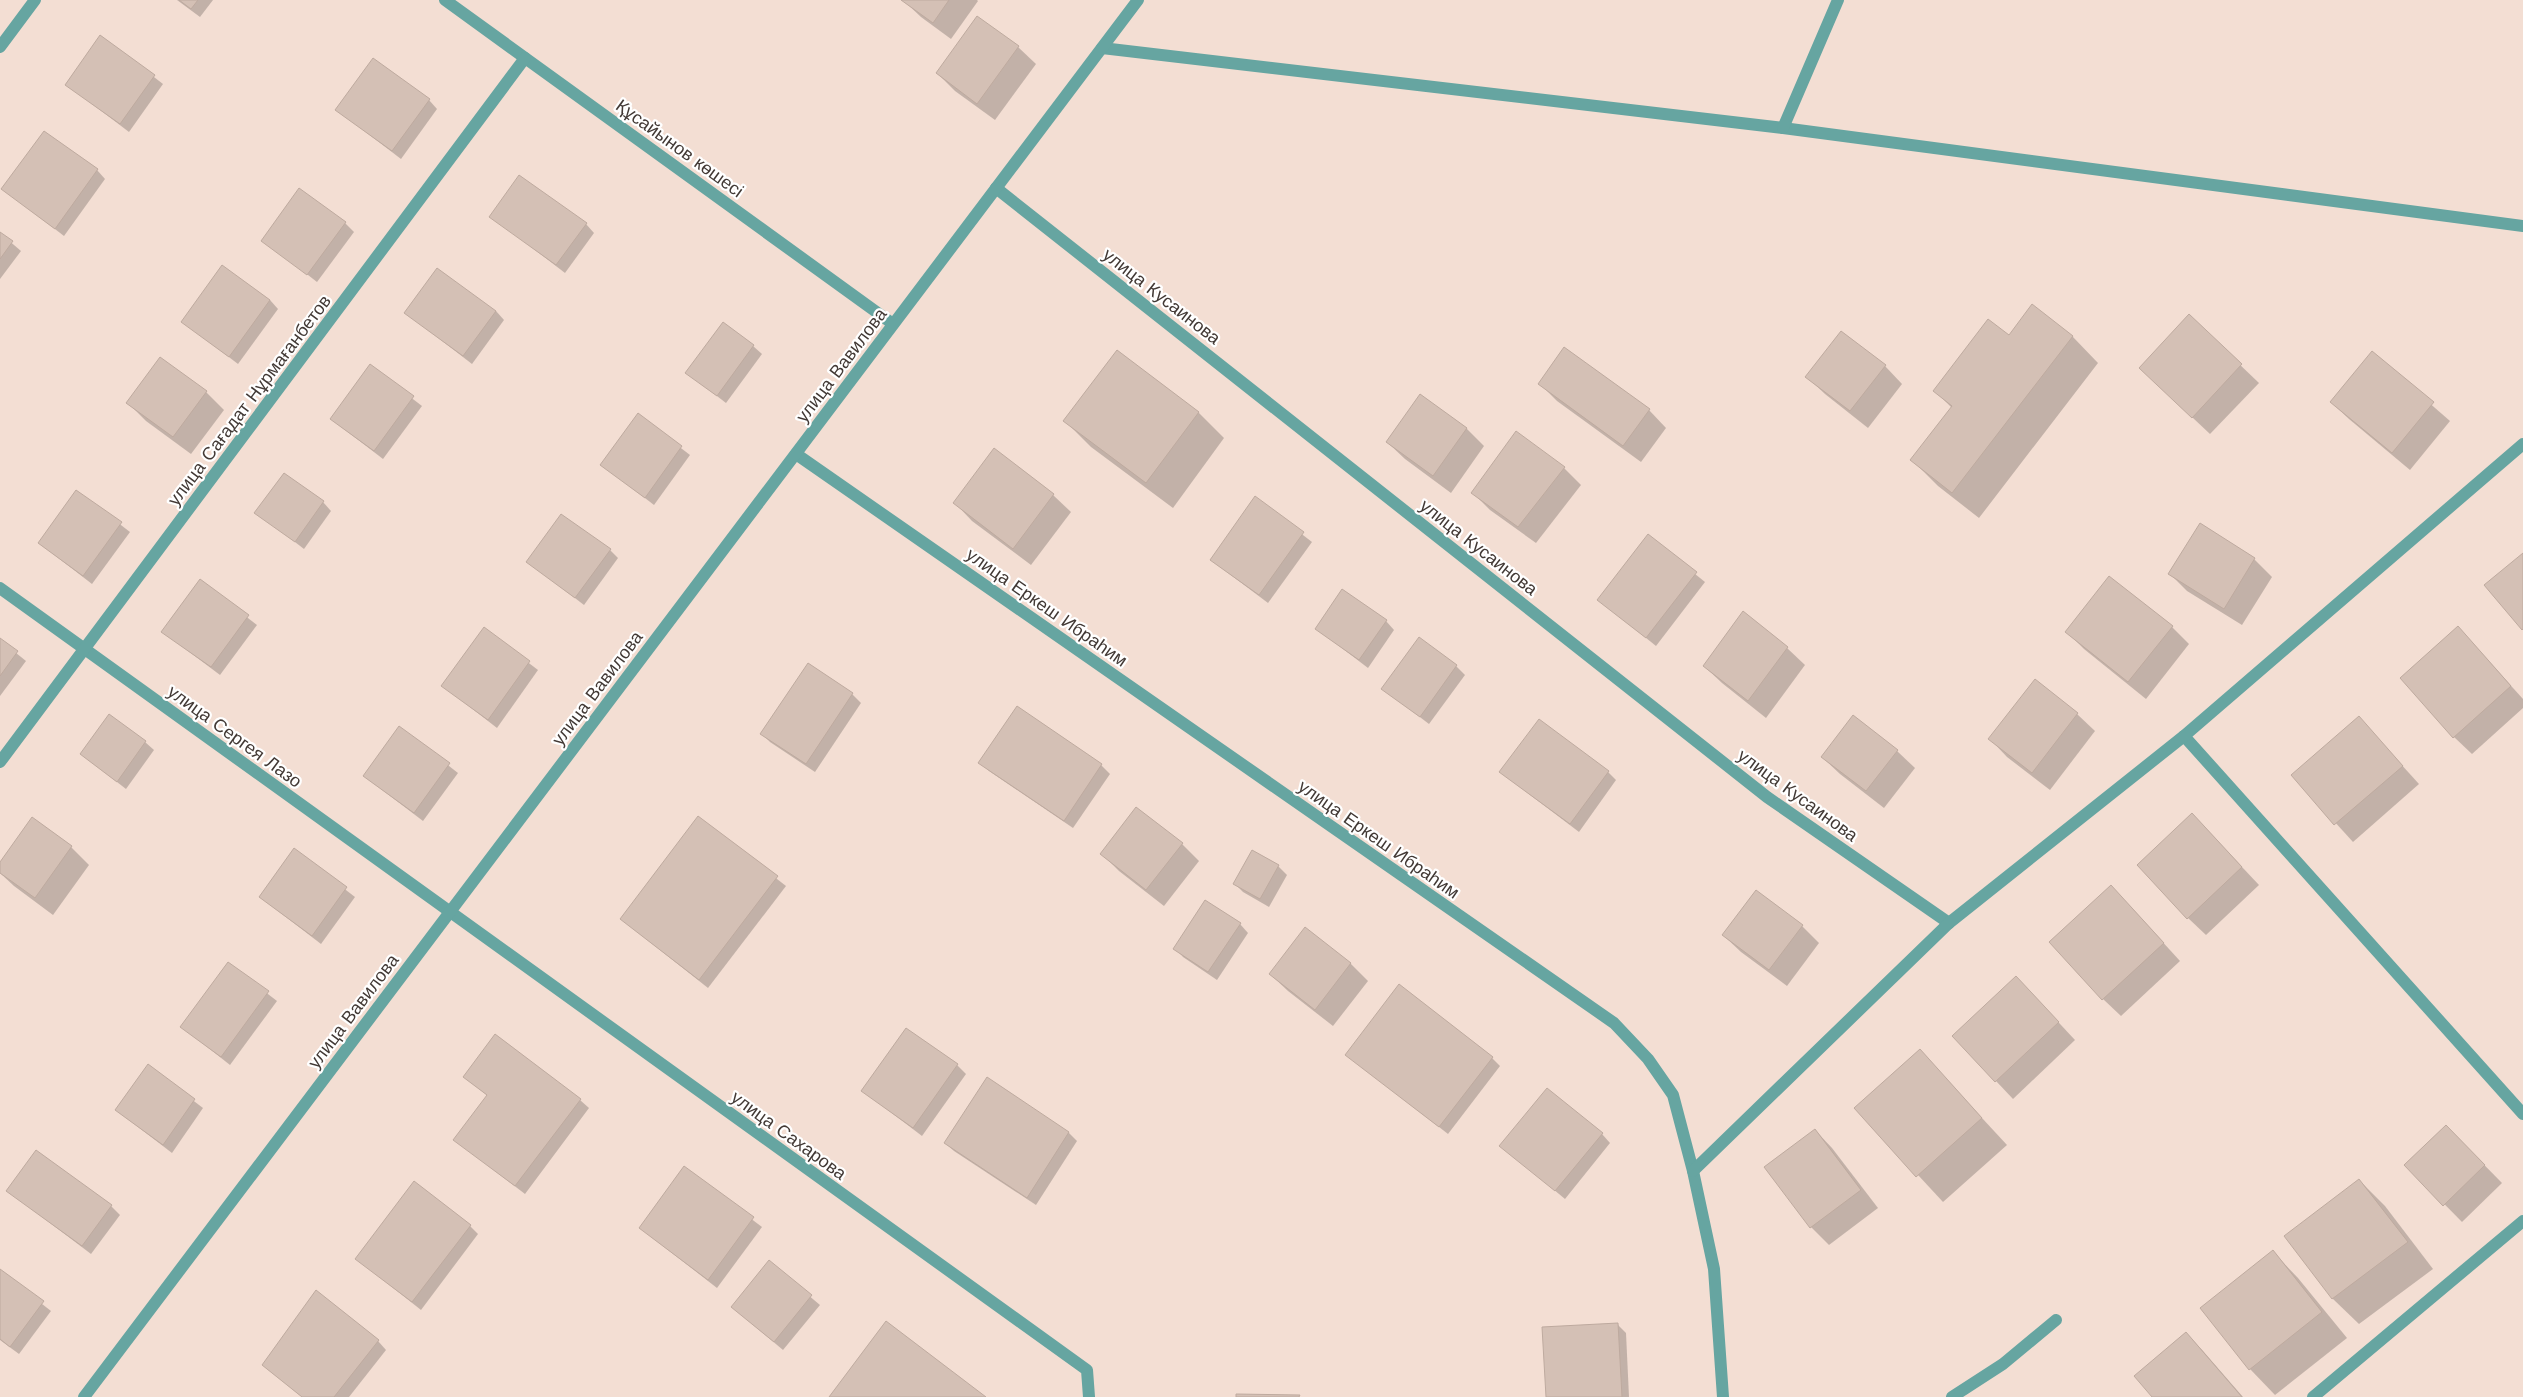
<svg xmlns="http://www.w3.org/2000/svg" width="2523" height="1397" viewBox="0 0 2523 1397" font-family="'Work Sans',sans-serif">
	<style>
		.shadow { fill: #0003 }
		.building { fill: #d4c0b5; stroke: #beaa9f }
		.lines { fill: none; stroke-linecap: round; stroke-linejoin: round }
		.minor { stroke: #66a5a1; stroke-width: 12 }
		.labels { text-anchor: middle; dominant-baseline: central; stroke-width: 4.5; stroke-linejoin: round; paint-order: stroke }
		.street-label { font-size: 18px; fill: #423935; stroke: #fff }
	</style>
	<rect width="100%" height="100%" fill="#f3ded3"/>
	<g class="shadow">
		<path d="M177 0H213L200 17Z"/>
		<path d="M903 0H977L978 1 951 39 921 17Z"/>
		<path d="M101 36 163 84 129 132 66 84Z"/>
		<path d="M1018 47 1036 64 995 120 955 91 937 73Z"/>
		<path d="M429 100 437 109 401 159 337 110Z"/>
		<path d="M97 170 105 179 64 236 3 189Z"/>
		<path d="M491 216 586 224 594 233 565 273Z"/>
		<path d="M345 223 354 232 317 282 263 240Z"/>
		<path d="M0 233 21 251 0 279Z"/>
		<path d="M270 300 278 309 238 364 183 322Z"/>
		<path d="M2033 306 2073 337 2098 363 1979 518 1938 486 1912 460 1952 408 1935 391 2009 337Z"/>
		<path d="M496 311 504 320 472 364 406 313Z"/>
		<path d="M2189 316 2259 383 2210 434 2158 385Z"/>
		<path d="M753 346 762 354 726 403 687 373Z"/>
		<path d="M2372 353 2450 421 2410 470 2349 419 2331 402Z"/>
		<path d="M370 366 422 406 383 459 331 419Z"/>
		<path d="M1885 366 1902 384 1868 428 1825 394 1807 377Z"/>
		<path d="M1540 384 1649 410 1666 428 1641 462 1557 401Z"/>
		<path d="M206 392 224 410 191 454 146 421 128 403Z"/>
		<path d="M1421 396 1467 429 1484 446 1451 493 1405 459 1387 442Z"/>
		<path d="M1199 413 1224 438 1173 508 1091 447 1065 421Z"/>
		<path d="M638 415 690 455 654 505 602 465Z"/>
		<path d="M1564 468 1581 485 1536 543 1490 510 1473 493Z"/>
		<path d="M77 491 130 532 92 584 39 543Z"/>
		<path d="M1053 495 1071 512 1031 565 972 521 955 503Z"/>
		<path d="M1255 498 1312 542 1268 603 1211 560Z"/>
		<path d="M323 502 331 511 304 549 256 512Z"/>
		<path d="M1648 536 1705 582 1656 646 1599 600Z"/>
		<path d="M610 550 618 558 584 605 528 562Z"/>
		<path d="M2254 559 2272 577 2242 625 2187 591 2170 574Z"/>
		<path d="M200 581 257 625 220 675 163 632Z"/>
		<path d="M1386 621 1394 630 1368 668 1317 629Z"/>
		<path d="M2172 627 2189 644 2146 699 2084 649 2067 632Z"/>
		<path d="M484 629 538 670 497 728 443 686Z"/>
		<path d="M0 640 26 661 0 696Z"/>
		<path d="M2475 646 2523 699V708L2472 754 2454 737Z"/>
		<path d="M1787 648 1805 665 1766 718 1722 683 1704 666Z"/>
		<path d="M1456 666 1465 675 1429 724 1383 689Z"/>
		<path d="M2035 681 2077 714 2095 731 2050 790 2007 757 1990 739Z"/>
		<path d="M852 694 861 703 815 772 770 742 762 734Z"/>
		<path d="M1017 708 1101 765 1110 774 1073 828 989 771 980 762Z"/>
		<path d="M1853 716 1897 751 1915 768 1884 808 1840 774 1822 757Z"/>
		<path d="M2359 718 2419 784 2353 842 2293 776Z"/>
		<path d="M399 727 458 773 423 821 364 776Z"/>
		<path d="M145 742 154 750 126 789 81 754Z"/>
		<path d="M1500 772H1608L1616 780 1579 832Z"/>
		<path d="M699 818 786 886 708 988 621 919Z"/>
		<path d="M33 819 71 847 89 865 53 915 14 886 0 873V864Z"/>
		<path d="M2209 832 2259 885 2206 935 2188 918Z"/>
		<path d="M1182 844 1199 861 1164 906 1119 871 1102 854Z"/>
		<path d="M294 850 355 897 321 944 260 897Z"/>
		<path d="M1278 866 1287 875 1269 907 1243 892 1234 883Z"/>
		<path d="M2128 904 2180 961 2121 1016 2103 999Z"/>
		<path d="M1240 924 1248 933 1217 980 1183 957 1175 948Z"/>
		<path d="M1802 926 1819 943 1787 986 1741 952 1723 935Z"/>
		<path d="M1305 929 1351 964 1368 981 1333 1026 1288 991 1270 974Z"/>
		<path d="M228 963 277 1001 230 1065 182 1027Z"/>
		<path d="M2033 995 2075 1040 2013 1099 1996 1081Z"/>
		<path d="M1920 1051 2007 1145 1943 1202 1856 1108Z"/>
		<path d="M1346 1054 1492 1058 1500 1066 1448 1134Z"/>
		<path d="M957 1065 966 1074 922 1136 863 1091Z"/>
		<path d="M148 1066 203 1108 172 1153 116 1110Z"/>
		<path d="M464 1077 580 1100 589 1108 525 1194 455 1140 488 1096Z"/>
		<path d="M987 1079 1069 1133 1077 1141 1036 1205 954 1151 945 1143Z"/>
		<path d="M2446 1126 2502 1183 2462 1222 2406 1165Z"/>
		<path d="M1815 1130 1832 1148 1878 1208 1829 1245 1811 1227 1766 1167Z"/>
		<path d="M1602 1134 1610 1143 1565 1199 1501 1146Z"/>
		<path d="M684 1168 762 1227 717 1288 640 1228Z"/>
		<path d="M2359 1180 2385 1206 2433 1269 2359 1324 2333 1299 2286 1236Z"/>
		<path d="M8 1191 111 1206 120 1215 91 1254Z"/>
		<path d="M470 1226 478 1234 421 1310 357 1259Z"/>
		<path d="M2273 1252 2298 1278 2347 1338 2275 1395 2250 1369Z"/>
		<path d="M769 1262 820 1305 783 1350 732 1307Z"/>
		<path d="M0 1271 51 1311 19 1354 0 1340Z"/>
		<path d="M1617 1324 1626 1333 1629 1397H1547Z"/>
		<path d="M2186 1333 2203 1351 2243 1397H2154Z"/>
		<path d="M378 1341 386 1350 349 1397H302L263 1365Z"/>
	</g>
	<g class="building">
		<path d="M179 0H198L191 9Z"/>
		<path d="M901 0H949L933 23Z"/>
		<path d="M977 16 1019 46 977 104 936 73Z"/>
		<path d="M100 35 155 75 120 124 65 85Z"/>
		<path d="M373 58 430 99 392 151 335 110Z"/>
		<path d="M44 131 98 169 55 229 1 189Z"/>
		<path d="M519 175 587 223 556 265 489 217Z"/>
		<path d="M299 188 346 222 307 275 261 241Z"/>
		<path d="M0 232 13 241 0 259Z"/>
		<path d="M222 265 270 300 229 357 181 322Z"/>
		<path d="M437 268 496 311 463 356 404 313Z"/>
		<path d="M2032 304 2073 336 1952 493 1910 460 1952 406 1933 391 1988 319 2009 335Z"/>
		<path d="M2189 314 2242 364 2192 418 2139 368Z"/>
		<path d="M723 322 754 345 717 396 685 373Z"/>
		<path d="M1841 331 1886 365 1850 411 1805 377Z"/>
		<path d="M1564 347 1650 409 1623 446 1538 384Z"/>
		<path d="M1117 350 1199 412 1146 483 1063 421Z"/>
		<path d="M2372 351 2434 402 2392 453 2330 402Z"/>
		<path d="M160 357 207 391 173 437 126 403Z"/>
		<path d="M370 364 414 396 374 451 330 419Z"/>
		<path d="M1420 394 1467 428 1433 476 1386 442Z"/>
		<path d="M638 413 682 446 645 498 600 465Z"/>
		<path d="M1516 431 1565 467 1518 527 1471 493Z"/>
		<path d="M994 448 1054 494 1013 549 953 503Z"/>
		<path d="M284 473 324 501 295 542 254 513Z"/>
		<path d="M76 490 122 522 83 576 38 543Z"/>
		<path d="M1255 496 1304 532 1259 595 1210 560Z"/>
		<path d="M561 514 611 549 575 598 526 562Z"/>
		<path d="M2200 523 2255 558 2224 609 2168 574Z"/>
		<path d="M1648 534 1697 572 1646 638 1597 600Z"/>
		<path d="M2523 553V629L2522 630 2484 585Z"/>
		<path d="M2109 576 2173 626 2128 682 2065 632Z"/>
		<path d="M200 579 249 615 211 667 161 632Z"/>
		<path d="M1342 589 1387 620 1359 660 1315 629Z"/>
		<path d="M1743 611 1788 647 1748 701 1703 666Z"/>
		<path d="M2458 626 2511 686 2453 738 2400 678Z"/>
		<path d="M484 627 530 661 488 720 441 686Z"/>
		<path d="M1419 637 1457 665 1420 717 1381 689Z"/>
		<path d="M0 638 18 651 0 676Z"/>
		<path d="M808 663 853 693 806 764 760 734Z"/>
		<path d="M2035 679 2078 713 2032 773 1988 739Z"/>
		<path d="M1017 706 1102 764 1064 821 978 763Z"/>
		<path d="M109 714 146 741 117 782 80 754Z"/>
		<path d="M1853 715 1898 750 1866 791 1821 757Z"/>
		<path d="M2359 716 2403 766 2334 825 2291 775Z"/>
		<path d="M1539 719 1609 771 1570 824 1499 772Z"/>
		<path d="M399 726 450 763 414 813 363 776Z"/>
		<path d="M1136 807 1183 843 1146 890 1100 854Z"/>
		<path d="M2192 813 2242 867 2187 919 2137 865Z"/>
		<path d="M698 816 778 876 699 980 620 919Z"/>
		<path d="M32 817 72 846 35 898 0 873V862Z"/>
		<path d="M294 848 347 887 312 936 259 897Z"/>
		<path d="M1252 850 1279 865 1260 899 1233 884Z"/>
		<path d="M2111 885 2164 943 2102 1000 2049 942Z"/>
		<path d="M1756 890 1803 925 1769 970 1722 935Z"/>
		<path d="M1205 900 1241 923 1208 972 1173 949Z"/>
		<path d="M1305 927 1351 963 1315 1010 1269 974Z"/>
		<path d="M228 962 269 991 221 1057 180 1027Z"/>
		<path d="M2016 976 2059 1022 1995 1082 1952 1036Z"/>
		<path d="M1399 984 1493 1057 1439 1127 1345 1055Z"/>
		<path d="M906 1028 958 1064 913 1128 861 1091Z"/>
		<path d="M495 1034 581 1099 515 1186 453 1140 487 1095 463 1077Z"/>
		<path d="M1920 1049 1982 1118 1916 1177 1854 1108Z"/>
		<path d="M148 1064 195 1099 163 1145 115 1110Z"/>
		<path d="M987 1077 1069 1132 1027 1198 944 1143Z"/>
		<path d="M1547 1088 1603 1133 1555 1191 1499 1146Z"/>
		<path d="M2446 1125 2485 1165 2443 1206 2404 1165Z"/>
		<path d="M1815 1129 1861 1190 1810 1228 1764 1167Z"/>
		<path d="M36 1150 112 1205 82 1246 6 1191Z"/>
		<path d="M684 1166 754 1217 708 1280 639 1228Z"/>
		<path d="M2359 1179 2408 1242 2332 1299 2284 1236Z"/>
		<path d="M414 1181 471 1225 412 1302 355 1259Z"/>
		<path d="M2273 1250 2322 1312 2249 1370 2200 1308Z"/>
		<path d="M769 1260 812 1295 774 1342 731 1307Z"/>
		<path d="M0 1269 44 1301 10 1347 0 1339Z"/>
		<path d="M316 1290 379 1340 334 1397H302L262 1365Z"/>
		<path d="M886 1321 986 1397H829Z"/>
		<path d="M1618 1323 1622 1397H1546L1542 1327Z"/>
		<path d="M2186 1332 2242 1397H2152L2134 1376Z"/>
		<path d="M1236 1394 1300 1395 1299 1397H1236Z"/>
	</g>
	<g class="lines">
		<g class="minor">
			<path d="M445 0 893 324"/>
			<path d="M0 47 35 0"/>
			<path d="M1102 48 1783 128 2523 226"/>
			<path d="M1783 128 1838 0"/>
			<path d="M996 188 1767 797 1949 923"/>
			<path d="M796 454 1614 1023 1648 1059 1673 1095 1693 1171 1714 1269 1723 1397"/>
			<path d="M0 588 1087 1370 1089 1397"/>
			<path d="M2184 736 2523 1114"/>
			<path d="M0 762 525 58"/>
			<path d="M1693 1171 1949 923 2184 736 2523 444"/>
			<path d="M84 1397 1138 0"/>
			<path d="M1952 1397 2003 1364 2056 1320"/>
			<path d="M2313 1397 2523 1221"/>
		</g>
	</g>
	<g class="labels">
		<g class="street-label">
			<text transform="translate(680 148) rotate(36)">Құсайынов көшесі</text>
			<text transform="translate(1162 296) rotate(38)">улица Кусаинова</text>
			<text transform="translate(841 365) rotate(-53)">улица Вавилова</text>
			<text transform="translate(249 400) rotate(-53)">улица Сағадат Нұрмағанбетов</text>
			<text transform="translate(1479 547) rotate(38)">улица Кусаинова</text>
			<text transform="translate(1047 607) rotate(35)">улица Еркеш Ибраһим</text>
			<text transform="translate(597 688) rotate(-53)">улица Вавилова</text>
			<text transform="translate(235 736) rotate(36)">улица Сергея Лазо</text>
			<text transform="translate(1798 795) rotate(36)">улица Кусаинова</text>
			<text transform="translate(1379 839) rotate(35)">улица Еркеш Ибраһим</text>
			<text transform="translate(353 1011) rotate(-53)">улица Вавилова</text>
			<text transform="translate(789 1135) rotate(36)">улица Сахарова</text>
		</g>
	</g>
</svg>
